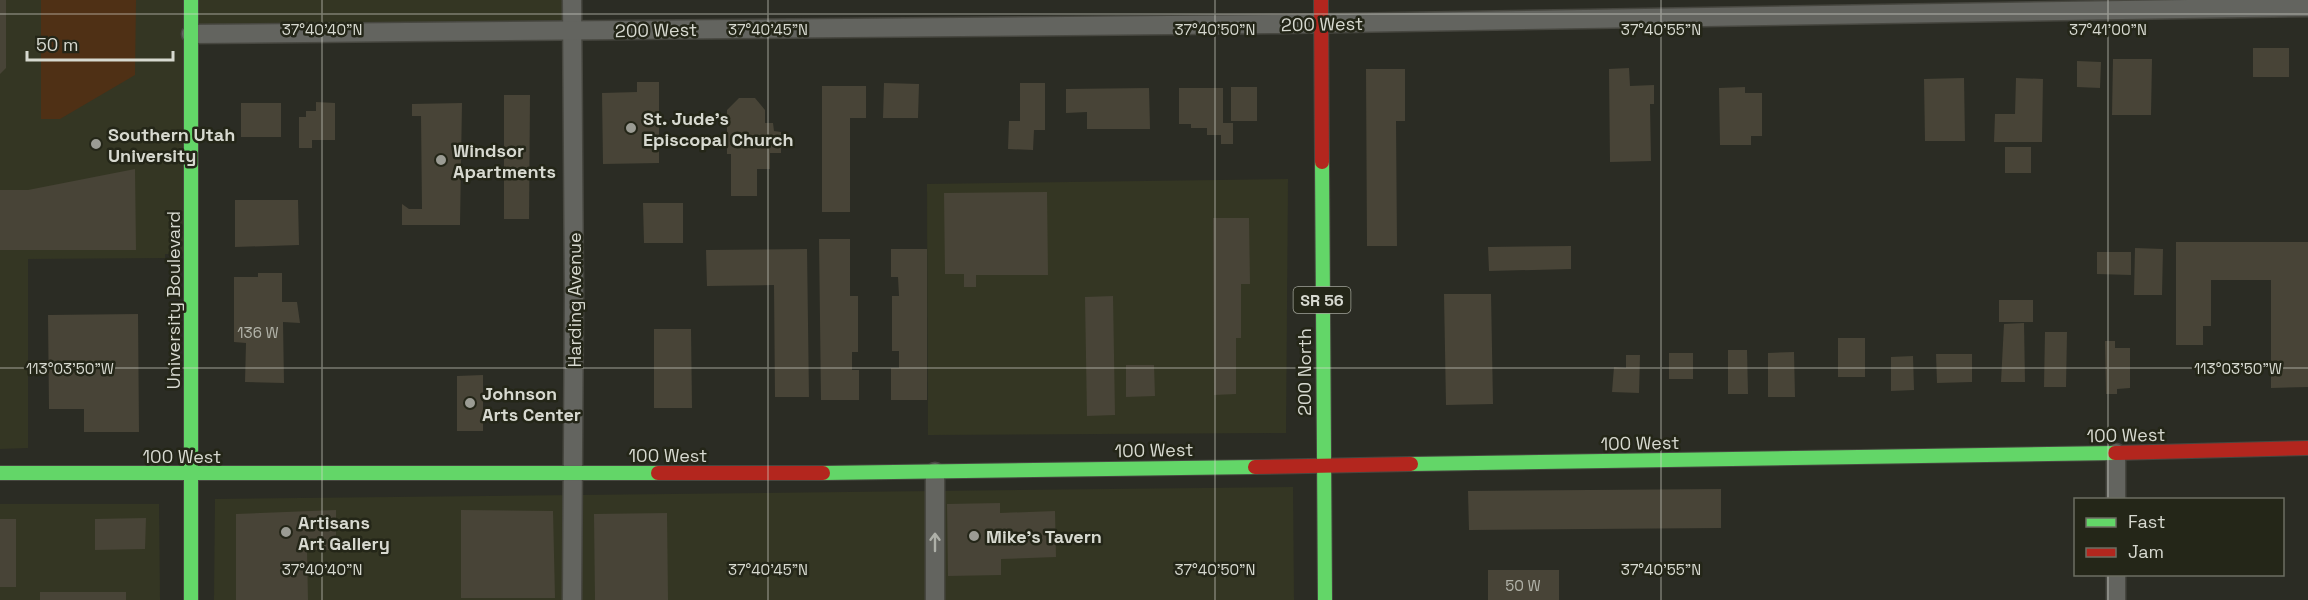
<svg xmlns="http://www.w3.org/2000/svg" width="2308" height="600" viewBox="0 0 2308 600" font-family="'Space Grotesk',sans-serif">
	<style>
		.built { fill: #343623 }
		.green { fill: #4f3015 }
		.building { fill: #484437 }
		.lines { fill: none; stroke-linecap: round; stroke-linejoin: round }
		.street-casing { stroke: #474740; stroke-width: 21 }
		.fast-casing { stroke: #474740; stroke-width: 16 }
		.jam-casing { stroke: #474740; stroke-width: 16 }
		.street { stroke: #63645f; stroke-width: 18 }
		.fast { stroke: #63d668; stroke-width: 14 }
		.jam { stroke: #b3261e; stroke-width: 14 }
		.oneway { stroke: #aeb0a8 }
		.ticks { fill: none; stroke: #d7d9d0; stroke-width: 1.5; stroke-opacity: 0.45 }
		.poi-dot { fill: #9b9c94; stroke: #242618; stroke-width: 2 }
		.labels { text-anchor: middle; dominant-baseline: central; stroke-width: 5; stroke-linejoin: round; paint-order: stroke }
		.number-label { font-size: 15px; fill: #b3b4aa }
		.shield { fill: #242618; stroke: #a1a399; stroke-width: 1.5 }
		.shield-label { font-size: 16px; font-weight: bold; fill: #d7d9d0 }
		.street-label { font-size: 18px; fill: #d7d9d0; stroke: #242618 }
		.poi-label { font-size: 18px; font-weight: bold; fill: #d7d9d0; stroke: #242618; text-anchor: start }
		.ticks-label { font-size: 15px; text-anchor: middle; fill: #d7d9d0; stroke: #242618; stroke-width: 5; stroke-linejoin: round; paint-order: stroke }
	</style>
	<rect width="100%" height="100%" fill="#2b2c24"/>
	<g class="built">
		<path d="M0 0H572L573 31 191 34V254H165V258L28 259V448L0 449Z"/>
		<path d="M1288 179 1286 433 928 435 927 184Z"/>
		<path d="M1293 487 1294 600H214L215 499Z"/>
		<path d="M0 504H159L160 600H0Z"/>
	</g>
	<path class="green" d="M41 0H136L135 75 60 119H41Z"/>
	<g class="building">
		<path d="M0 0H6V68L0 74Z"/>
		<rect x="2253" y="48" width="36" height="29"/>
		<path d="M2113 59H2152L2151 115H2112Z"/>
		<path d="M2077 61 2101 62 2100 88 2077 87Z"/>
		<path d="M1629 68 1630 86 1654 85V104H1650L1651 161 1610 162 1609 69Z"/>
		<path d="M1366 69H1405V121H1396L1397 246H1367Z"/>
		<path d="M1964 78 1965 141H1925L1924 79Z"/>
		<path d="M2016 78 2043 79 2042 142H1994L1995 114H2015Z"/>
		<path d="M637 82H659V163L603 164 602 93 637 92Z"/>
		<path d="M884 83 919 84 918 118H883Z"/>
		<path d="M1020 83H1045V130H1034L1033 150 1008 149 1009 121H1020Z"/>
		<path d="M822 86H866V118H850V212H822Z"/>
		<rect x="1231" y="87" width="26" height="34"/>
		<path d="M1745 87V93H1762V136H1751V145H1720L1719 88Z"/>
		<path d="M1149 88 1150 129H1087V112L1066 113V89Z"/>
		<path d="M1179 88H1223V123H1233V144H1221V135H1207V128H1191V124H1179Z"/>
		<path d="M504 95H530L529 219H504Z"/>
		<path d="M739 98H755L765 110V123H773L774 131 781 132V153H770V169H757V196H731V154H727V110Z"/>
		<path d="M316 102 335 103V140H312V148H299V117H306V111H316Z"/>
		<rect x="241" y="103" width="40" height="34"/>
		<path d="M462 103 460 225H402V204L409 209H422L421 116H412V104Z"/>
		<rect x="2005" y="147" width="26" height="26"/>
		<path d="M135 169 136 250H0V190H28Z"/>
		<path d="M1047 192 1048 275H976V287H964V274H945L944 193Z"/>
		<path d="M235 200H298L299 245 235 247Z"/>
		<path d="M643 203H683V243H644Z"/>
		<path d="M1213 218H1249L1250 284H1241V338H1236V394L1214 395Z"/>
		<path d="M819 239H850V296H858V352H852V370H859V400H821Z"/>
		<path d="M2176 242H2308V387L2271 388V280H2211V326H2203V345H2176Z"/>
		<path d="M1571 246V269L1489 271 1488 247Z"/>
		<path d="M2135 248 2163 249 2162 295H2134Z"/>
		<path d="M807 249 809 397H775L774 285 707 286 706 250Z"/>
		<path d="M891 249H927V400H891V368H899V351H892V296H899L898 277H891Z"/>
		<path d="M2097 252H2131V275L2097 274Z"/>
		<path d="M258 273H282V302H297L300 323 283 322 284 383 245 382 246 343 234 342V277H258Z"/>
		<path d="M1444 294H1491L1493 404 1446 405Z"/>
		<path d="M1113 296 1115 415 1087 416 1085 297Z"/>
		<rect x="1999" y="300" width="34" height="22"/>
		<path d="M138 314 139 432H84V409H49L48 315Z"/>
		<path d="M2024 323 2025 382H2001L2004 324Z"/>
		<path d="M654 329H691L692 408H654Z"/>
		<path d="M2045 332H2067L2066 387H2044Z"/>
		<rect x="1838" y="338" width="27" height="39"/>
		<path d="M2105 341H2115V348H2130V388L2117 389V394H2106Z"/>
		<path d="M1728 350H1747L1748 394H1728Z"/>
		<path d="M1794 352 1795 397H1768V353Z"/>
		<rect x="1669" y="353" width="24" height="26"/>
		<path d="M1936 354H1972V382L1937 383Z"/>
		<path d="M1626 355H1640L1639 393 1612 392 1614 367 1626 368Z"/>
		<path d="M1913 356 1914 390 1891 391V357Z"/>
		<path d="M1126 365H1154L1155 396 1126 397Z"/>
		<path d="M483 375V431H457V376Z"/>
		<path d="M1721 489V528L1469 530 1468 491Z"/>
		<path d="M1000 503V513L1055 511 1056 557 1001 559V575L948 576 947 504Z"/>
		<path d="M336 510V550H307L308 600H236V514Z"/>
		<path d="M461 510 553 511 555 598H461Z"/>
		<path d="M667 513 668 600H595L594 514Z"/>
		<path d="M146 518 145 549 95 550V519Z"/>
		<rect x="0" y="519" width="16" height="68"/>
		<rect x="1488" y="570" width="71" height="30"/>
		<rect x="40" y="592" width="86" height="8"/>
	</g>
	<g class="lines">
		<defs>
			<g id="street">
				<path d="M572 0 574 296 572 600"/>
				<path d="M191 34 1281 24 2308 7"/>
				<path d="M2116 453V500"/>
				<path d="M935 472V600"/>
				<path d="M2116 574V600"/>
			</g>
			<g id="fast">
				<path d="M191 0V600"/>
				<path d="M1322 162 1325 600"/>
				<path d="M1411 464 2115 453"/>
				<path d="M0 473H658"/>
				<path d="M823 473 1255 467"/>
			</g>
			<g id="jam">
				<path d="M1321 0 1322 162"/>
				<path d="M2115 453 2308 448"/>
				<path d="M1255 467 1411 464"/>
				<path d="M658 473H823"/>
			</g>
		</defs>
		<use href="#street" class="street-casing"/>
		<use href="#fast" class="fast-casing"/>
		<use href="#jam" class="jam-casing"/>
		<use href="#street" class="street"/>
		<use href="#fast" class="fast"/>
		<use href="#jam" class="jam"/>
	</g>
	<defs><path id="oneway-shaft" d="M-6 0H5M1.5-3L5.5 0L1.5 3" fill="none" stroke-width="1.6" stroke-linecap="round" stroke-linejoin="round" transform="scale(1.5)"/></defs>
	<use class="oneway" href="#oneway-shaft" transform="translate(935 542) rotate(-90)"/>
	<path class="ticks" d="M322 0V600M768 0V600M1215 0V600M1661 0V600M2108 0V500M0 14H2308M0 368H2308M2108 574V600"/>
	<g class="poi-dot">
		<circle cx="631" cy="128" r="6"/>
		<circle cx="96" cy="144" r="6"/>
		<circle cx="441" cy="160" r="6"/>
		<circle cx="470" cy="403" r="6"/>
		<circle cx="286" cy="532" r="6"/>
		<circle cx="974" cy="536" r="6"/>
	</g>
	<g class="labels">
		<g class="number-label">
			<text x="258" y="332">136 W</text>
			<text x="1523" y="585">50 W</text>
		</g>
		<rect class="shield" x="1293.5" y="287" width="57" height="26" rx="4.5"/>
		<g class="shield-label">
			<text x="1322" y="300">SR 56</text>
		</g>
		<g class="street-label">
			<text transform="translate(1322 24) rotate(-1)">200 West</text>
			<text transform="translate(656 30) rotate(-1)">200 West</text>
			<text transform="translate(173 300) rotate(-90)">University Boulevard</text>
			<text transform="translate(574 300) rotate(-90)">Harding Avenue</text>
			<text transform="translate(1304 372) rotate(-90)">200 North</text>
			<text transform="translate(2126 435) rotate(-1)">100 West</text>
			<text transform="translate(1640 443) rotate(-1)">100 West</text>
			<text transform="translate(1154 450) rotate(-1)">100 West</text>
			<text x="668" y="455">100 West</text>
			<text x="182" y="456">100 West</text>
		</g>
		<g class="poi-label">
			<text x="643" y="118">St. Jude's<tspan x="643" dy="21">Episcopal Church</tspan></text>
			<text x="108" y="134">Southern Utah<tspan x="108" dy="21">University</tspan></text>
			<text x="453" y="150">Windsor<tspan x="453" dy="21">Apartments</tspan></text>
			<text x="482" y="393">Johnson<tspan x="482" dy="21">Arts Center</tspan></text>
			<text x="298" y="522">Artisans<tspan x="298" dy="21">Art Gallery</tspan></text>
			<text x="986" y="536">Mike's Tavern</text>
		</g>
	</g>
	<g class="ticks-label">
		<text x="322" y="35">37°40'40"N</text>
		<text x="768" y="35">37°40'45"N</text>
		<text x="1215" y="35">37°40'50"N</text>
		<text x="1661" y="35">37°40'55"N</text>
		<text x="2108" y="35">37°41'00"N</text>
		<text x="2238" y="374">113°03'50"W</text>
		<text x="70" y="374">113°03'50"W</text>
		<text x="322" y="575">37°40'40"N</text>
		<text x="768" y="575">37°40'45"N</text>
		<text x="1215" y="575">37°40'50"N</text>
		<text x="1661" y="575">37°40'55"N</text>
	</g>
	<rect x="2074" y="498" width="210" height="78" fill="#242618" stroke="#6c6e62" stroke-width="1.5"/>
	<rect x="2086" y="518" width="30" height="9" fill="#63d668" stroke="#6c6e62" stroke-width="1.5"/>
	<text x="2128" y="528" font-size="18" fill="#d7d9d0">Fast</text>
	<rect x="2086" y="548" width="30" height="9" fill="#b3261e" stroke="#6c6e62" stroke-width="1.5"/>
	<text x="2128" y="558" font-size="18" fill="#d7d9d0">Jam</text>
	<path d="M27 51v9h146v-9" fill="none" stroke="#d7d9d0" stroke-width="3"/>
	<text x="36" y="51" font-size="18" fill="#d7d9d0" stroke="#242618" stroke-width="4.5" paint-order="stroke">50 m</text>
</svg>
